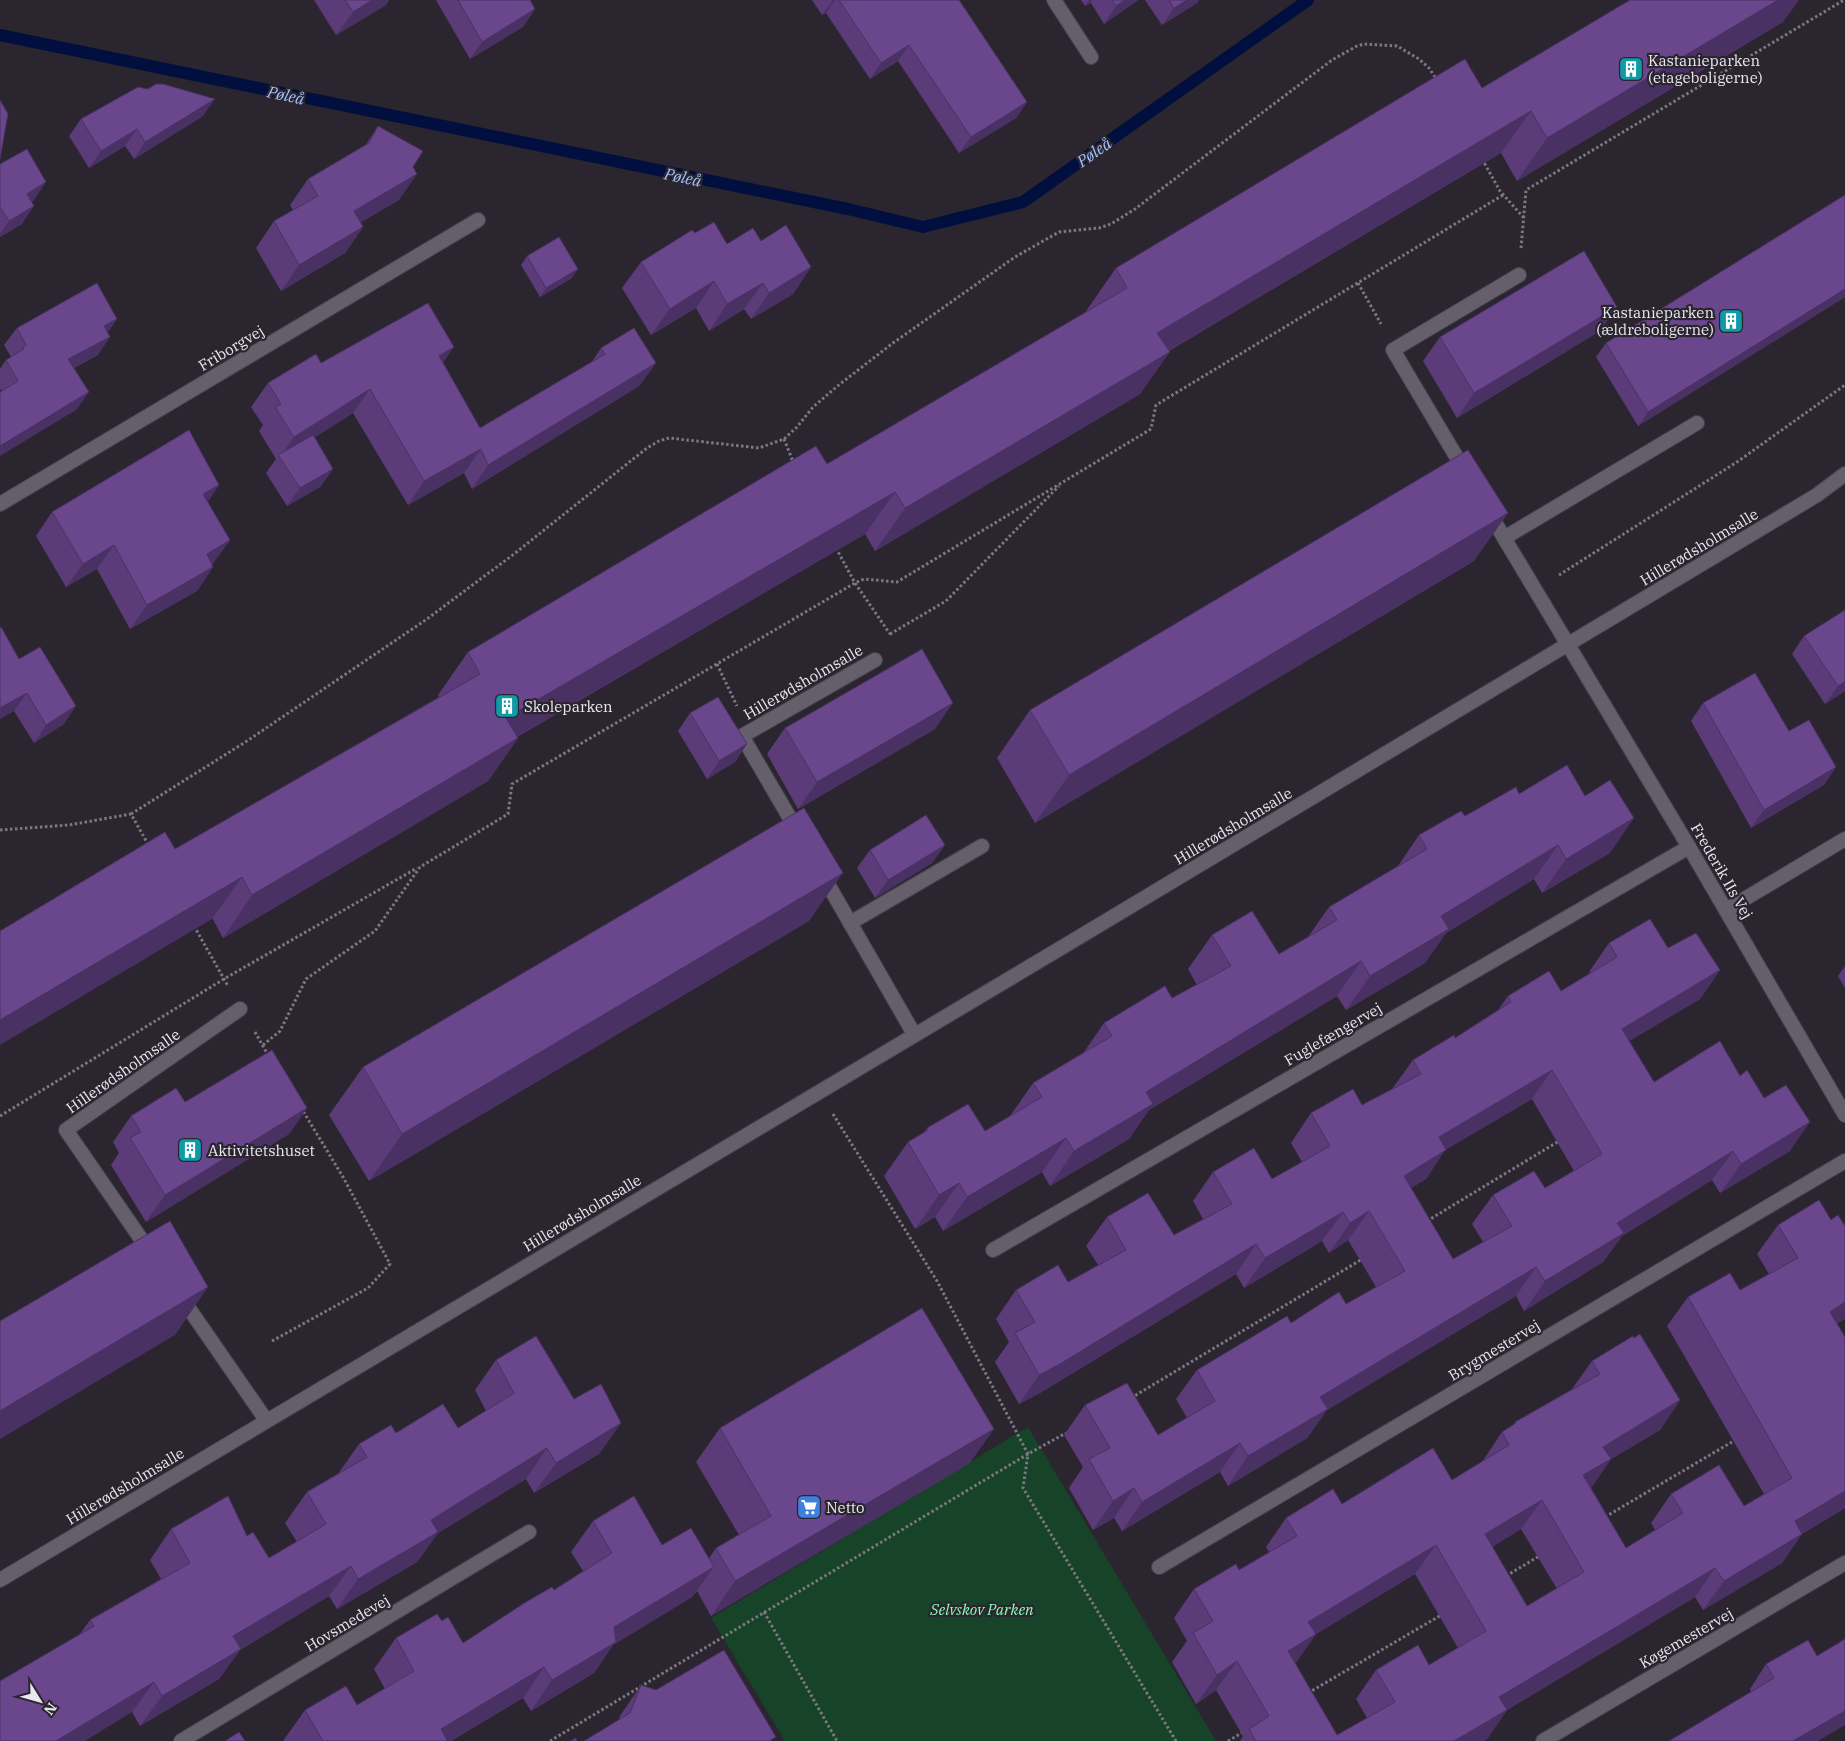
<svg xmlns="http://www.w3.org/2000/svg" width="1845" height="1741" viewBox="0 0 1845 1741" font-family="'IBM Plex Serif',serif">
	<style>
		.green { fill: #174328 }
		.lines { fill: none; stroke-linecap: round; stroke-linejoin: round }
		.stream { stroke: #000f3d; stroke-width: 12 }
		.minor-casing { stroke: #46424b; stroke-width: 16 }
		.tertiary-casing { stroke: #46424b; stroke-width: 16 }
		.path { stroke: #7c7881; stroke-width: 3; stroke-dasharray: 2.5 2.5; stroke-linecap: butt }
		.minor { stroke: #645f6a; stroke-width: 14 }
		.tertiary { stroke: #645f6a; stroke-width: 14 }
		.wall { fill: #5b3c79; fill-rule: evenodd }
		.shaded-wall { fill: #4a3163 }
		.building { fill: #6a468d; stroke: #4a3163; fill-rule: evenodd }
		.labels { text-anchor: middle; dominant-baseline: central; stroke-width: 4.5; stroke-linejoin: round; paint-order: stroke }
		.poi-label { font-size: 15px; fill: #eae7ee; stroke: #2a252f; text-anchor: start }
		.street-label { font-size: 15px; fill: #eae7ee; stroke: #2a252f }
		.park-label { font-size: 15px; font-style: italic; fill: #8bfeb4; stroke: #2a252f }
		.water-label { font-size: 16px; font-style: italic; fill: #a2c5fd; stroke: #2a252f }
	</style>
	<rect width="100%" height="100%" fill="#2a252f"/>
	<path class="green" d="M1028 1427 1216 1741H785L711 1618Z"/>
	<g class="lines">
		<path class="stream" d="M0 35 848 209 923 227 1023 202 1308 0"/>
		<defs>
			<g id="minor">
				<path d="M1054 0 1091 57"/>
				<path d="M1466 473 1393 350 1519 275"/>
				<path d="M0 504 478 220"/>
				<path d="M1488 511 1689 847 1845 1115"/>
				<path d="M1504 538 1697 423"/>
				<path d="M798 832 742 736 875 660"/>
				<path d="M822 874 914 1034"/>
				<path d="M1726 910 1845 839"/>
				<path d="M850 923 982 846"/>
				<path d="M993 1250 1689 847"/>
				<path d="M150 1252 66 1130 240 1009"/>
				<path d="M181 1297 266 1420"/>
				<path d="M1159 1567 1845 1161"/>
				<path d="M181 1741 529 1532"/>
				<path d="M1543 1741 1845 1563"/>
			</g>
			<path id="tertiary" d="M0 1580C604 1216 1214 861 1817 495L1845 474"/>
		</defs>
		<use href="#minor" class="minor-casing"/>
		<use href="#tertiary" class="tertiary-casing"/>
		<g class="path">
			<path d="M1482 159 1500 191 1524 218"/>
			<path d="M1521 248 1526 190 1844 0"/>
			<path d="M1358 283 1381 324"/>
			<path d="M784 439 794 464"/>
			<path d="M836 548 855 583 890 634 889 636"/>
			<path d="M1559 575 1737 462 1845 385"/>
			<path d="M890 634 946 601 1059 486"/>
			<path d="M717 664 737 706"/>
			<path d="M131 814 247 741 427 619 514 554 647 448 659 441 669 438 759 448 784 439 797 427 813 407 840 384 893 343 1015 257 1059 232 1099 228 1111 224 1135 209 1332 60 1357 46 1364 44 1397 46 1419 59 1429 68 1437 80"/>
			<path d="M0 830 69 825 131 814 149 846"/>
			<path d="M194 926 228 986"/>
			<path d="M255 1032 268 1055"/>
			<path d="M263 1045 280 1031 306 979 375 931 420 867 508 814 512 784 855 583 864 579 897 582 1151 429 1156 405 1503 195"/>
			<path d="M833 1114 937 1281 1028 1454 1023 1488 1176 1741"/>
			<path d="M0 1116 224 979 417 868"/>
			<path d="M1427 1221 1559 1141"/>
			<path d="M272 1341 368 1288 390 1264 343 1177 303 1111"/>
			<path d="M1131 1398 1364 1258"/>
			<path d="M1605 1517 1737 1439"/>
			<path d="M1506 1576 1541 1555"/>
			<path d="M764 1612 837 1741"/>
			<path d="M1308 1693 1443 1614"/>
			<path d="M550 1741 1028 1454 1066 1433"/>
			<path d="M1228 1741 1245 1731"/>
		</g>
		<use href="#minor" class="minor"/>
		<use href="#tertiary" class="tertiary"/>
	</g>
	<g class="wall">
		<path d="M314 0H389L386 5 336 35Z"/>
		<path d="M436 0H530L535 9 523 27 470 59Z"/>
		<path d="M812 0H959L1027 102 1016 118 959 153 898 61 870 79 826 13 822 15Z"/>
		<path d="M1081 0H1138L1104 24 1091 3 1085 6Z"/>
		<path d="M1145 0H1199L1197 3 1162 25Z"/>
		<path d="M1783 22 1517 181 1501 153 1169 351 1140 394 875 551 865 534 517 737 518 738 488 781 223 938 175 849 439 697 438 695 468 652 827 464 1086 312V311L1116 268 1482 88Z"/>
		<path d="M203 116 134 159 125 146 89 168 69 136 81 119Z"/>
		<path d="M378 126 413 167 399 200 361 222 363 227 345 253 281 291 256 248 274 221 293 210 290 205 308 179 365 146Z"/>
		<path d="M0 164 34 200 31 202 22 224 0 237Z"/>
		<path d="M1845 195V297L1638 426 1596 357 1606 343Z"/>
		<path d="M695 233 727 244 761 241 811 267 793 294 751 319 744 309 709 331 696 308 651 335 622 288 641 262Z"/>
		<path d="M527 256 572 278 540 297 521 265Z"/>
		<path d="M1617 307 1600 331 1457 418 1423 361 1440 337Z"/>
		<path d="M117 319 108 332 98 355 74 368 89 392 76 410 2 391 0 389V369L6 360 11 357 4 345 17 328Z"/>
		<path d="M601 348 656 363 639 386 472 489 464 473 408 505 353 413 315 437 333 469 320 487 287 506 266 473 276 459 259 431 263 425 251 407 268 383 321 363 443 362 480 428 591 363Z"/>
		<path d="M219 485 207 502 230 540 212 564 213 567 197 591 130 629 97 569 66 587 36 536 52 512Z"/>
		<path d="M1474 561 1035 823 997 758 1030 710Z"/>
		<path d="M1845 610V691L1825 704 1792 654 1804 636Z"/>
		<path d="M19 659 64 724 34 743 14 711Z"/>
		<path d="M1703 703 1789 731 1836 767 1824 785 1751 828 1691 721Z"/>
		<path d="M690 713 747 744 735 762 707 779 678 731Z"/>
		<path d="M785 728 935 729 798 809 767 754Z"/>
		<path d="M1519 794 1610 853 1542 893 1534 879 1446 933 1425 963 1346 1010 1337 996 1149 1110 1129 1139 1050 1186 1042 1172 943 1231 935 1217 915 1229 884 1176 908 1142 924 1133 927 1128 985 1131 1010 1116 1033 1083 1084 1052 1104 1023 1172 998 1197 985 1188 969 1212 935 1279 954 1308 937 1329 907 1398 866 1419 835Z"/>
		<path d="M945 845 932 863 875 898 857 868 870 850Z"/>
		<path d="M809 921 369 1181 329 1115 363 1067Z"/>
		<path d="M1609 943 1668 948 1720 970 1700 999 1629 1041 1654 1082 1740 1076 1790 1151 1720 1193 1712 1180 1622 1236 1603 1262 1524 1311 1516 1296 1327 1410 1307 1438 1228 1486 1220 1472 1122 1531 1114 1518 1093 1530 1069 1488 1083 1467 1064 1435 1085 1405 1158 1435 1187 1418 1176 1399 1197 1370 1291 1323 1346 1304 1376 1287 1348 1240 1329 1253 1322 1241 1244 1288 1236 1274 1040 1393 1019 1404 995 1362 1009 1342 996 1319 1016 1290 1068 1282 1098 1265 1086 1246 1107 1217 1174 1235 1203 1219 1193 1201 1213 1172 1272 1179 1302 1162 1291 1143 1311 1113 1362 1105 1392 1089 1413 1060 1455 1038 1498 1010 1508 996 1561 991 1590 973 1589 972ZM1532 1099 1574 1171 1545 1188 1493 1195 1472 1224 1483 1242 1453 1259 1411 1188 1426 1179 1445 1150Z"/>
		<path d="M1845 966V988L1838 976Z"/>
		<path d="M185 1102 307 1108 289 1134 146 1222 111 1165 119 1153 113 1142 131 1116Z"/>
		<path d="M1778 1225 1845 1337V1508L1802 1534 1782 1563 1703 1610 1695 1597 1507 1710 1487 1739 1483 1741H1240L1243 1736 1216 1690 1196 1704 1172 1662 1187 1641 1174 1618 1194 1589 1239 1570 1269 1552 1266 1547 1286 1518 1342 1504 1452 1480 1482 1462 1502 1432 1513 1425 1515 1422 1572 1389 1592 1361 1680 1400 1660 1430 1611 1459 1591 1488 1626 1548 1655 1530 1651 1523 1671 1494 1744 1506 1764 1494 1667 1326 1688 1297 1740 1290 1769 1274 1757 1254ZM1521 1529 1557 1589 1527 1606 1492 1547ZM1415 1574 1458 1648 1429 1665 1376 1670 1356 1699 1367 1718 1337 1735 1295 1663 1316 1634Z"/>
		<path d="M496 1360 621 1423 599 1454 534 1493 526 1479 438 1533 417 1562 337 1609 329 1596 240 1650 219 1679 140 1726 132 1712 80 1634 90 1620 161 1579 150 1560 171 1529 247 1536 269 1558 297 1542 285 1523 307 1492 338 1474 359 1444 396 1433 458 1428 486 1411 475 1390Z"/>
		<path d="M720 1428 970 1463 711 1616 697 1591 692 1597 613 1645 594 1673 531 1711 523 1698 451 1741H283L305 1710 357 1705 385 1689 374 1669 396 1638 442 1621 463 1643 554 1590 583 1571 571 1552 593 1521 662 1545 709 1558 716 1548 739 1535 696 1462Z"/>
		<path d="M1817 1656 1845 1725 1751 1692 1750 1689 1766 1664Z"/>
		<path d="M641 1685 773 1741 618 1721 620 1716Z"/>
	</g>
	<g class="shaded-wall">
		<path d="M372 0H389L386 5 336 35 353 12Z"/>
		<path d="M833 0H835L826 13 822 15Z"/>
		<path d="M1089 0H1092L1091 3 1085 6Z"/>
		<path d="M1125 0H1138L1104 24 1116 6Z"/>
		<path d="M1187 0H1199L1197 3 1162 25 1174 8Z"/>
		<path d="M1775 0H1799L1783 22 1517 181 1547 138Z"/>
		<path d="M535 9 523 27 470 59 482 42Z"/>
		<path d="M909 45 898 61 870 79 881 63Z"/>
		<path d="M215 99 203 116 134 159 145 142Z"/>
		<path d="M1027 102 1016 118 959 153 971 137Z"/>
		<path d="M1531 111 1501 153 1127 375 1157 333Z"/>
		<path d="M137 129 125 146 89 168 101 151Z"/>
		<path d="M417 174 399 200 336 237 354 211Z"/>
		<path d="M46 182 34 200 14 212 27 194Z"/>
		<path d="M34 206 22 224 0 237V234L9 221Z"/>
		<path d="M363 227 345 253 281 291 299 265Z"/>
		<path d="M811 267 793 294 751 319 769 293Z"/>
		<path d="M578 269 572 278 540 297 546 288Z"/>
		<path d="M714 281 696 308 651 335 670 309Z"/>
		<path d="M763 283 744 309 709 331 727 304Z"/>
		<path d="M1845 289V297L1638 426 1648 412Z"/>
		<path d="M1617 307 1600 331 1457 418 1474 393Z"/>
		<path d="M117 319 105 336 104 326Z"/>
		<path d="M110 337 98 355 56 377 68 359Z"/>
		<path d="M454 347 438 370 439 356Z"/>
		<path d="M1170 352 1140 394 875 551 905 508Z"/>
		<path d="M656 363 639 386 472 489 488 465Z"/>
		<path d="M370 389 353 413 281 459 280 457 294 437Z"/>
		<path d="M89 392 76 410 0 456V446Z"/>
		<path d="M481 449 464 473 408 505 424 481Z"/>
		<path d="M333 469 320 487 287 506 300 488Z"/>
		<path d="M219 485 203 509V494Z"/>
		<path d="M895 492 865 534 476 760 506 718Z"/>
		<path d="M1508 513 1474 561 1035 823 1069 775Z"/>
		<path d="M230 540 213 564 190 578 207 554Z"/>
		<path d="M114 545 97 569 66 587 83 564Z"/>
		<path d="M213 567 197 591 130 629 147 605Z"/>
		<path d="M1845 682V691L1825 704 1838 686Z"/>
		<path d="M27 693 14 711 0 719V708Z"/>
		<path d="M953 703 935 729 798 809 817 782Z"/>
		<path d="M76 706 64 724 34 743 46 725Z"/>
		<path d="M518 738 488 781 223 938 252 895Z"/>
		<path d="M747 744 735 762 707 779 719 761Z"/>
		<path d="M1836 767 1824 785 1751 828 1764 810Z"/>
		<path d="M1634 818 1610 853 1542 893 1566 859Z"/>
		<path d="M945 845 932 863 875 898 888 880Z"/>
		<path d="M1558 845 1534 879 1446 933 1425 963 1346 1010 1370 976 1441 916Z"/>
		<path d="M843 873 809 921 369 1181 402 1134Z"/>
		<path d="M242 877 212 919 0 1045V1020Z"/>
		<path d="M1361 961 1337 996 1149 1110 1129 1139 1050 1186 1074 1151 1146 1092Z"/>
		<path d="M1720 970 1700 999 1601 1058 1622 1029Z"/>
		<path d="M1552 1070 1532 1099 1445 1150 1426 1179 1383 1205 1404 1176 1439 1137Z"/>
		<path d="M307 1108 289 1134 146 1222 165 1195Z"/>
		<path d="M1810 1122 1790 1151 1720 1193 1741 1164Z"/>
		<path d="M1066 1138 1042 1172 943 1231 967 1197Z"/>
		<path d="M1733 1151 1712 1180 1622 1236 1603 1262 1524 1311 1545 1281 1617 1223Z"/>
		<path d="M959 1183 935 1217 915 1229 939 1195Z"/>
		<path d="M1369 1211 1348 1240 1329 1253 1350 1223Z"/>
		<path d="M1343 1212 1322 1241 1244 1288 1265 1258Z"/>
		<path d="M1256 1244 1236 1274 1040 1393 1019 1404 1039 1375Z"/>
		<path d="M1536 1267 1516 1296 1327 1410 1307 1438 1228 1486 1248 1456 1320 1397Z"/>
		<path d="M208 1287 175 1335 0 1439V1411Z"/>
		<path d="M1845 1302V1319L1809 1341 1830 1312Z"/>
		<path d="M1680 1400 1660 1430 1611 1459 1591 1488 1563 1505 1603 1447Z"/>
		<path d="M621 1423 599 1454 534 1493 556 1463Z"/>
		<path d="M994 1429 970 1463 711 1616 735 1581Z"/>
		<path d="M1240 1443 1220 1472 1122 1531 1142 1502Z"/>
		<path d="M547 1448 526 1479 438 1533 417 1562 337 1609 358 1579 431 1520Z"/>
		<path d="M1134 1488 1114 1518 1093 1530 1113 1501Z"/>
		<path d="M1845 1491V1508L1774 1551 1795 1521Z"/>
		<path d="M1542 1500 1521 1529 1465 1564 1485 1534Z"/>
		<path d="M1802 1534 1782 1563 1703 1610 1724 1581Z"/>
		<path d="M1436 1545 1415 1574 1316 1634 1296 1663 1267 1680 1308 1622Z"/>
		<path d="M351 1566 329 1596 240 1650 219 1679 140 1726 162 1696 233 1636Z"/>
		<path d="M714 1567 692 1597 613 1645 594 1673 531 1711 552 1680 614 1627Z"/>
		<path d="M1715 1568 1695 1597 1479 1726 1499 1697Z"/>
		<path d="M1237 1661 1216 1690 1196 1704 1217 1675Z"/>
		<path d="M544 1667 523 1698 451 1741H432L441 1729Z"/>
		<path d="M154 1682 132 1712 85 1741H56Z"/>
		<path d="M1507 1710 1487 1739 1483 1741H1454Z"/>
		<path d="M1845 1711V1725L1818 1741H1793Z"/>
	</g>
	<g class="building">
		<path d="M345 0H372L353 12Z"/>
		<path d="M458 0H530L535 9 482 42Z"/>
		<path d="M839 0H959L1027 102 971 137 909 45 881 63Z"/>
		<path d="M1112 0H1125L1116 6Z"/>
		<path d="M1169 0H1187L1174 8Z"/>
		<path d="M1630 0H1778L1547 138 1531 111 1157 333 1170 352 905 508 895 492 506 718 518 738 252 895 242 877 0 1020V931L165 832 175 849 480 674 468 652 816 446 827 464 1127 288 1116 268 1465 59 1482 88Z"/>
		<path d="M156 84H163L215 99 145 142 137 129 101 151 81 119 138 87 148 89Z"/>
		<path d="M0 100 8 114 0 159Z"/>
		<path d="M378 126 423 151 413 167 417 174 354 211 363 227 299 265 274 221 318 196 308 179 369 143Z"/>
		<path d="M27 149 46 182 27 194 34 206 9 221 0 207V164Z"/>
		<path d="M1845 195V289L1648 412 1606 343Z"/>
		<path d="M714 222 727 244 753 228 761 241 786 225 811 267 769 293 763 283 727 304 714 281 670 309 641 262 692 230 695 233Z"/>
		<path d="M559 237 578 269 546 288 527 256Z"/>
		<path d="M1584 251 1617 307 1474 393 1440 337Z"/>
		<path d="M97 283 117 319 104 326 110 337 68 359 89 392 0 446V392L18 381 6 360 24 349 23 347 26 345 17 328Z"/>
		<path d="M428 303 454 347 439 356 480 428 605 354 601 348 634 328 656 363 488 465 481 449 424 481 370 389 294 437 275 407 281 404 268 383 316 354 321 363Z"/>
		<path d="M189 430 219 485 203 494 230 540 207 554 213 567 147 605 114 545 83 564 52 512Z"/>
		<path d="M313 435 333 469 300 488 278 455Z"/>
		<path d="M1468 450 1508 513 1069 775 1030 710Z"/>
		<path d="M1845 610V682L1838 686 1804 636Z"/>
		<path d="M1 627 19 659 40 647 76 706 46 725 27 693 0 708V628Z"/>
		<path d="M922 649 953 703 817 782 785 728Z"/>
		<path d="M1755 673 1789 731 1809 720 1836 767 1764 810 1703 703Z"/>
		<path d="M718 697 747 744 719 761 690 713Z"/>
		<path d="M1567 765 1585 796 1610 780 1634 818 1566 859 1558 845 1441 916 1449 929 1370 976 1361 961 1146 1092 1153 1104 1074 1151 1066 1138 967 1197 959 1183 939 1195 908 1142 928 1130 927 1128 968 1104 985 1131 1042 1097 1033 1083 1112 1036 1104 1023 1165 986 1172 998 1231 966 1212 935 1252 911 1279 954 1337 920 1329 907 1427 849 1419 835 1461 811 1465 816 1516 787 1519 794Z"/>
		<path d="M804 808 843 873 402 1134 363 1067Z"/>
		<path d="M926 815 945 845 888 880 870 850Z"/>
		<path d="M1650 919 1668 948 1696 933 1720 970 1622 1029 1654 1082 1720 1041 1740 1076 1747 1070 1764 1098 1786 1085 1810 1122 1741 1164 1733 1151 1617 1223 1624 1233 1545 1281 1536 1267 1320 1397 1328 1409 1248 1456 1240 1443 1142 1502 1134 1488 1113 1501 1089 1459 1110 1448 1085 1405 1127 1383 1158 1435 1215 1401 1197 1370 1287 1316 1291 1323 1339 1292 1346 1304 1405 1271 1369 1211 1350 1223 1343 1212 1265 1258 1256 1244 1060 1364 1039 1375 1015 1333 1035 1322 1016 1290 1058 1265 1068 1282 1126 1250 1107 1217 1148 1193 1174 1235 1232 1204 1213 1172 1254 1148 1272 1179 1330 1146 1311 1113 1353 1089 1362 1105 1421 1074 1413 1060 1454 1035 1455 1038 1511 1002 1508 996 1549 971 1561 991 1617 957 1609 943ZM1552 1070 1602 1154 1545 1188 1534 1171 1493 1195 1512 1226 1453 1259 1404 1176 1446 1150 1439 1137Z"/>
		<path d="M272 1050 307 1108 165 1195 130 1138 141 1132 131 1116 176 1088 185 1102Z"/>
		<path d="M1819 1200 1831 1220 1838 1215 1845 1226V1302L1830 1312 1845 1337V1491L1795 1521 1802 1534 1724 1581 1715 1568 1499 1697 1507 1710 1454 1741H1256L1249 1729 1269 1716 1237 1661 1217 1675 1193 1633 1213 1621 1194 1589 1236 1564 1239 1570 1297 1536 1286 1518 1333 1489 1342 1504 1433 1448 1452 1480 1509 1445 1502 1432 1516 1423 1515 1422 1600 1374 1592 1361 1633 1336 1634 1338 1640 1334 1680 1400 1603 1447 1611 1459 1583 1475 1626 1548 1683 1513 1671 1494 1719 1465 1744 1506 1792 1478 1688 1297 1730 1273 1740 1290 1798 1258 1778 1225ZM1542 1500 1584 1572 1527 1606 1485 1534ZM1436 1545 1486 1631 1429 1665 1418 1645 1376 1670 1395 1702 1337 1735 1288 1651 1316 1634 1308 1622Z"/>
		<path d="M170 1221 208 1287 0 1411V1321Z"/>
		<path d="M922 1308 994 1429 735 1581 716 1548 771 1516 720 1428Z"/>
		<path d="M536 1336 574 1399 601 1384 621 1423 556 1463 547 1448 431 1520 438 1532 358 1579 351 1566 233 1636 241 1649 162 1696 154 1682 56 1741H0V1681L94 1626 90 1620 190 1563 171 1529 228 1496 247 1536 253 1532 269 1558 326 1524 307 1492 367 1457 359 1444 391 1425 396 1433 443 1404 458 1428 514 1393 496 1360Z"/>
		<path d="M634 1496 662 1545 691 1528 714 1567 614 1627 616 1642 552 1680 544 1667 441 1729 447 1740 446 1741H323L305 1710 346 1686 357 1705 414 1671 396 1638 437 1614 442 1621 448 1617 463 1643 526 1602 552 1587 554 1590 612 1553 593 1521Z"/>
		<path d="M1845 1639V1711L1793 1741H1669L1774 1678 1766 1664 1808 1640 1817 1656Z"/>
		<path d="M724 1650 776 1737 769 1741H584L630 1713 641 1685 656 1690Z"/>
		<path d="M239 1732 245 1741H225Z"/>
		<path d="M576 1738 577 1741H571Z"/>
	</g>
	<defs>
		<symbol id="building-square" viewBox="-11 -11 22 22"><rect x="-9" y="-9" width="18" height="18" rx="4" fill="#0f9aa8" stroke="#2a252f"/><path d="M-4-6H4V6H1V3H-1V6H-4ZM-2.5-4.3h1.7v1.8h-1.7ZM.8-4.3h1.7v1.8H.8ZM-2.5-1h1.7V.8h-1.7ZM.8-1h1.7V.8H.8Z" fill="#fff"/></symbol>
		<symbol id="supermarket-square" viewBox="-11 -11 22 22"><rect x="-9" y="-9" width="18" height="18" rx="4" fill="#3f7fe0" stroke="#2a252f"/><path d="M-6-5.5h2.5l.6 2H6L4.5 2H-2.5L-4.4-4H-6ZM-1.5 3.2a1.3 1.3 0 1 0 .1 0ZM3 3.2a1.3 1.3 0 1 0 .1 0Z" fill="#fff"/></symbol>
	</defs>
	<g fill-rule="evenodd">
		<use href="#building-square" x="1617" y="55" width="28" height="28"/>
		<use href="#building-square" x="1717" y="307" width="28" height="28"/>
		<use href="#building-square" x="493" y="692" width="28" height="28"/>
		<use href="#building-square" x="176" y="1136" width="28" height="28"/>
		<use href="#supermarket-square" x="795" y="1493" width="28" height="28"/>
	</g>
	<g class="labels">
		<g class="poi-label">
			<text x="1648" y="60">Kastanieparken<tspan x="1648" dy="17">(etageboligerne)</tspan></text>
			<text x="1714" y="312" text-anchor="end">Kastanieparken<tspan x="1714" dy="17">(ældreboligerne)</tspan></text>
			<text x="524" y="706">Skoleparken</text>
			<text x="208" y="1150">Aktivitetshuset</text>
			<text x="826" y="1507">Netto</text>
		</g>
		<g class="street-label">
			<text transform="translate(231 348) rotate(-31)">Friborgvej</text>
			<text transform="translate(1699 547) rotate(-31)">Hillerødsholmsalle</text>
			<text transform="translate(803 682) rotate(-30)">Hillerødsholmsalle</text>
			<text transform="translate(1233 826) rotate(-31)">Hillerødsholmsalle</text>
			<text transform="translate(1722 871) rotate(60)">Frederik IIs Vej</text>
			<text transform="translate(1333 1034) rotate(-30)">Fuglefængervej</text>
			<text transform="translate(123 1071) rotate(-35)">Hillerødsholmsalle</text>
			<text transform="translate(582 1213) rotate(-31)">Hillerødsholmsalle</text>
			<text transform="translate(1494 1350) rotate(-31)">Brygmestervej</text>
			<text transform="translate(125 1486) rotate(-31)">Hillerødsholmsalle</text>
			<text transform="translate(347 1623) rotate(-31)">Hovsmedevej</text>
			<text transform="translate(1686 1638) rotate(-30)">Køgemestervej</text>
		</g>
		<g class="park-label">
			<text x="982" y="1609">Selvskov Parken</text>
		</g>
		<g class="water-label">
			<text transform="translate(286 95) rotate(12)">Pøleå</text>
			<text transform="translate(1094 152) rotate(-35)">Pøleå</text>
			<text transform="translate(683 177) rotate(12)">Pøleå</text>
		</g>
	</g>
	<g transform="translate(40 1701) rotate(127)" stroke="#2a252f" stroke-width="4" paint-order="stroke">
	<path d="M0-4L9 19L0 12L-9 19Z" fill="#eae7ee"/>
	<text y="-8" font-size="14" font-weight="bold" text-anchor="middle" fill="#eae7ee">N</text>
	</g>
</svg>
